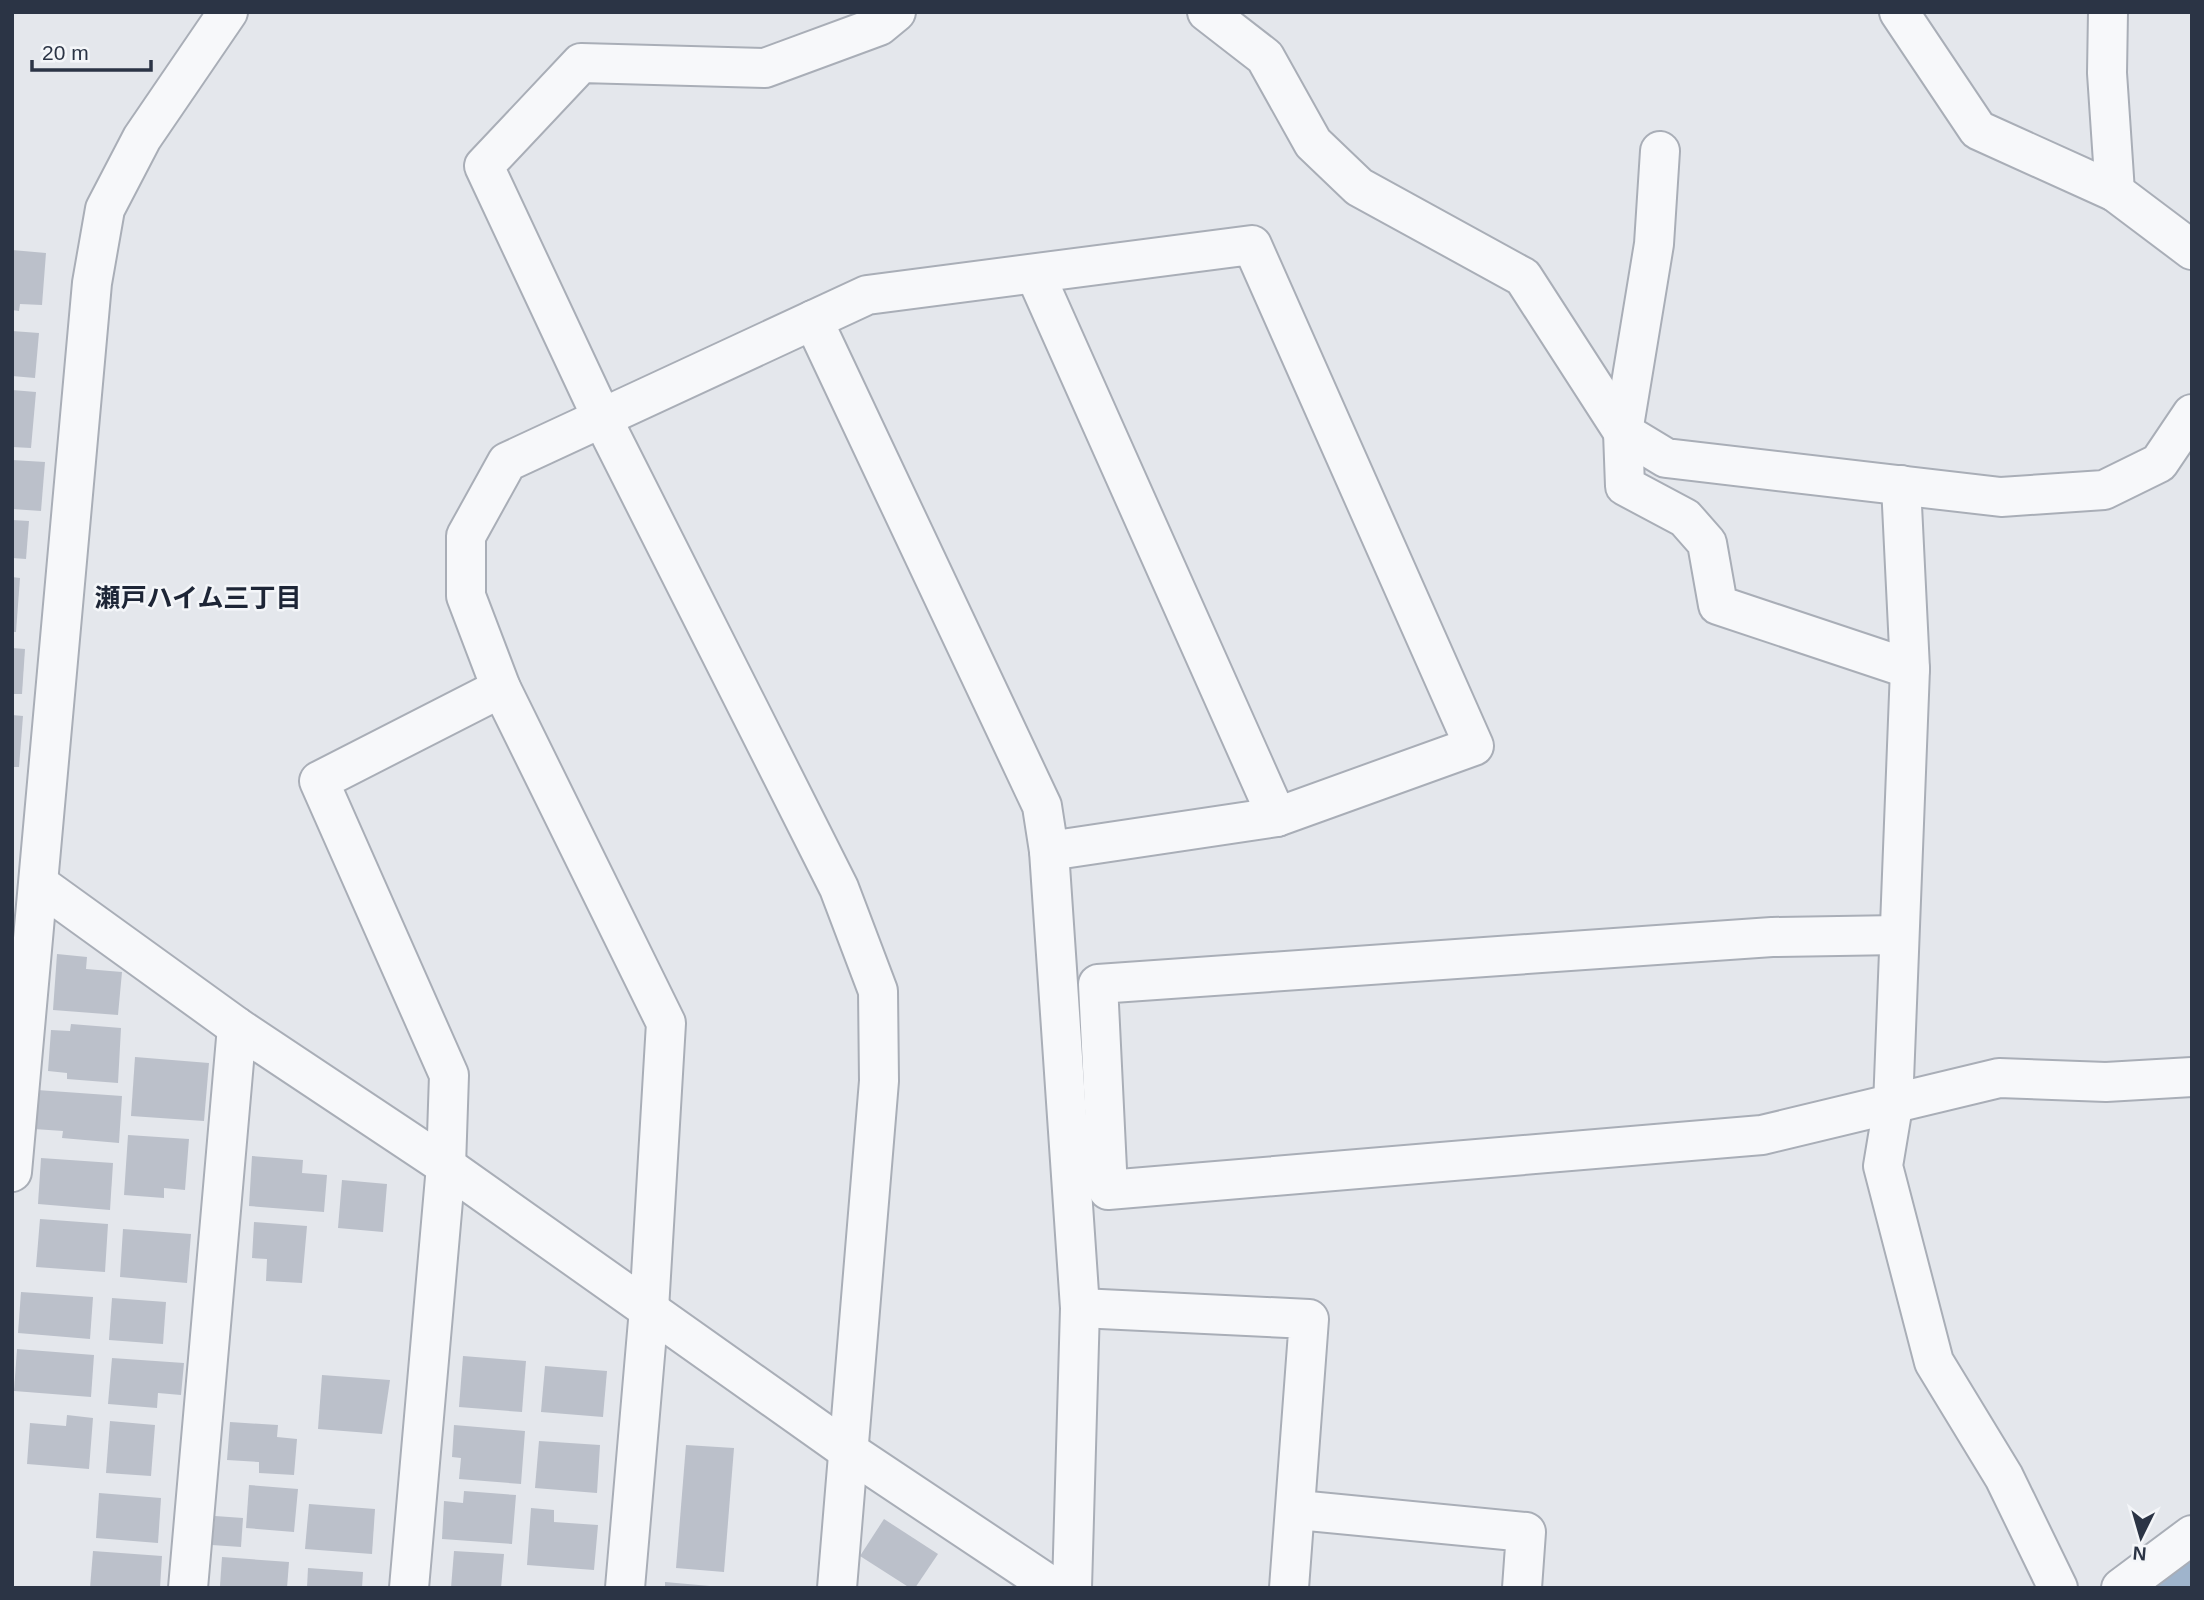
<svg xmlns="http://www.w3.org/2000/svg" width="2204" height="1600" viewBox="0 0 2204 1600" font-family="Helvetica,'Noto Sans JP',sans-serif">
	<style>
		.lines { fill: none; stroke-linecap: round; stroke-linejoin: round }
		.river { stroke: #9fb4cc; stroke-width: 72 }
		.building { fill: #bbc0ca }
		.minor-casing { stroke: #a9aeb7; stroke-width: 42 }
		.tertiary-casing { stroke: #a9aeb7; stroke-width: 42 }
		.minor { stroke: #f7f8fa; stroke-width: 38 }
		.tertiary { stroke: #f7f8fa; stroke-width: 38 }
		.labels { text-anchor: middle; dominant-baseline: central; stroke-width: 5; stroke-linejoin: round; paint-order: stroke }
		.neighbourhood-label { font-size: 26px; font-weight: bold; fill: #1d2536; stroke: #f4f6f9 }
	</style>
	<rect width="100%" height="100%" fill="#e4e7ec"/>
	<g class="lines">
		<path class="river" d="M2182 1588 2192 1577"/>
	</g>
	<g class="building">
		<path d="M12 250 46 253 42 305 20 304 19 311 12 310Z"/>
		<path d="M12 331 39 333 35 378 12 376Z"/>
		<path d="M12 390 36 392 31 448 12 447Z"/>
		<path d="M12 460 45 462 41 511 12 509Z"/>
		<path d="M12 520 29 521 26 559 12 558Z"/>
		<path d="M12 577 20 578 16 632H12Z"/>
		<path d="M12 648 25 649 22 694H12Z"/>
		<path d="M12 715 23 716 19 767H12Z"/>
		<path d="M57 954 87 957 86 969 122 972 118 1015 53 1010Z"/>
		<path d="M71 1024 121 1028 118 1083 67 1079V1073L48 1071 51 1030 70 1031Z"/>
		<path d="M135 1057 209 1063 204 1121 131 1116Z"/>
		<path d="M37 1090 122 1096 119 1143 62 1138 63 1131 34 1129Z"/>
		<path d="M128 1135 189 1139 185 1190 164 1188V1198L124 1195Z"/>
		<path d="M252 1156 303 1160 302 1173 327 1175 324 1212 249 1206Z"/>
		<path d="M41 1158 113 1163 110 1210 38 1204Z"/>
		<path d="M342 1180 387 1184 383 1232 338 1228Z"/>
		<path d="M40 1219 108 1224 105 1272 36 1267Z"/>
		<path d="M254 1222 307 1226 302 1283 266 1281 267 1259 252 1258Z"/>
		<path d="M123 1229 191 1234 187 1283 120 1277Z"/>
		<path d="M21 1292 93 1297 90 1339 18 1333Z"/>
		<path d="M112 1298 166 1302 163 1344 109 1340Z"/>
		<path d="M17 1349 94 1355 91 1397 14 1391Z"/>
		<path d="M463 1356 526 1361 522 1412 459 1407Z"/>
		<path d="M112 1358 184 1363 181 1395 158 1393 157 1408 108 1404Z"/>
		<path d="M545 1366 607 1371 603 1417 541 1412Z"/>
		<path d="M322 1375 390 1380 382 1434 318 1429Z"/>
		<path d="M67 1415 93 1418 89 1469 27 1464 30 1423 66 1426Z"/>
		<path d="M110 1421 155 1425 151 1476 106 1473Z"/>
		<path d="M230 1422 278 1425 277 1437 297 1439 294 1475 259 1473V1462L227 1460Z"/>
		<path d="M454 1425 525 1431 521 1484 459 1479 461 1458 452 1457Z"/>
		<path d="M539 1441 600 1445 597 1493 535 1488Z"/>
		<path d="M686 1445 734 1448 724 1572 676 1568Z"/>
		<path d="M249 1485 298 1489 294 1532 246 1528Z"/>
		<path d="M464 1491 516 1495 512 1544 442 1539 444 1501 463 1503Z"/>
		<path d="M99 1493 161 1498 158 1543 96 1538Z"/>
		<path d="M309 1504 375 1509 372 1554 305 1549Z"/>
		<path d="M531 1508 554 1510V1522L598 1525 594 1570 527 1565Z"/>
		<path d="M215 1516 243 1518 241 1547 212 1545Z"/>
		<path d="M884 1519 938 1554 915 1588H910L860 1556Z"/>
		<path d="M93 1551 162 1556 160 1588H90Z"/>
		<path d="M454 1551 504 1554 501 1588H451Z"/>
		<path d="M222 1557 289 1562 287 1588 220 1586Z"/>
		<path d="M308 1568 363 1572 362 1588H307Z"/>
		<path d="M665 1582 710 1586V1588H665Z"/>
	</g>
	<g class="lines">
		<defs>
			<g id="minor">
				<path d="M1207 12 1265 57 1313 143 1359 187 1523 277 1623 432 1666 458 2001 497 2104 490 2159 463 2192 414"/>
				<path d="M1899 12 1978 130 2115 192"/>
				<path d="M2108 12 2107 73 2115 192 2192 250"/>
				<path d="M1660 151 1654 244 1623 432 1625 486 1685 518 1707 543 1718 605 1910 669"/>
				<path d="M1035 274 1277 817"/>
				<path d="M813 320 1042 806 1049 851 1080 1308 1072 1588"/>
				<path d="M1901 485 1910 669 1893 1106 1883 1166 1934 1362 2004 1477 2058 1588"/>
				<path d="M39 884 237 1027 446 1166 847 1450 1054 1588"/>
				<path d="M1899 935 1772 937 1098 984 1108 1190 1762 1135 1999 1078 2106 1082 2192 1077"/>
				<path d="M12 1172 92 283 105 209 142 138 228 12"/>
				<path d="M1080 1308 1309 1319 1289 1588"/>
				<path d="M1298 1510 1526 1532 1522 1588"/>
				<path d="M188 1588 237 1027"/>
				<path d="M409 1588 446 1166 449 1075 319 781 501 688"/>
				<path d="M625 1588 649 1309 666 1023 501 688 466 596V536L507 462 867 295 1252 245 1474 746 1277 817 1049 851"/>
				<path d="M837 1588 879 1081 878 991 839 888 602 418 484 166 581 63 765 68 879 26 896 12"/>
			</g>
			<path id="tertiary" d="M2121 1588 2192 1535"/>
		</defs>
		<use href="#minor" class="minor-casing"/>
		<use href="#tertiary" class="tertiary-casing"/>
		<use href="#minor" class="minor"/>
		<use href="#tertiary" class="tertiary"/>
	</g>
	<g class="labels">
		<g class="neighbourhood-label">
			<text x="198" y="598">瀬戸ハイム三丁目</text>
		</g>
	</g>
	<rect width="2204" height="1600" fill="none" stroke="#2b3445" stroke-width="28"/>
	<g transform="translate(2141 1537) rotate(185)" stroke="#f4f6f9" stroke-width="5" paint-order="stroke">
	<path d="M0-5L12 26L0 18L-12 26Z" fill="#2b3445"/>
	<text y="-10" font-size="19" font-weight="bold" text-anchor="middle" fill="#2b3445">N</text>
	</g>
	<path d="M32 60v10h119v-10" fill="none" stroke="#2b3445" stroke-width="3.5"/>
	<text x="42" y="60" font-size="21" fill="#2b3445" stroke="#f4f6f9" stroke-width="5" paint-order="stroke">20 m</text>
</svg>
